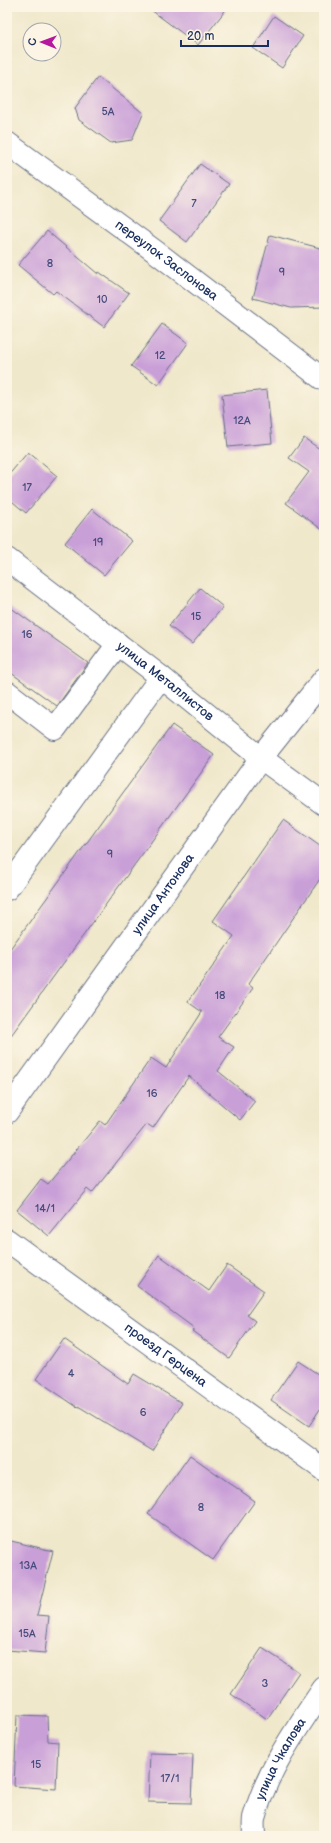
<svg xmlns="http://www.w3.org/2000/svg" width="331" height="1843" viewBox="0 0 331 1843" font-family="'Balsamiq Sans',sans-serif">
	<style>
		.building { fill: #c99fd8 }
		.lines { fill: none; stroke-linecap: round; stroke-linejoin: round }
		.minor-casing { stroke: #667084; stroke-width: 24 }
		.minor { stroke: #fff; stroke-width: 22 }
		.labels { text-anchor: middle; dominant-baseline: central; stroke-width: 3.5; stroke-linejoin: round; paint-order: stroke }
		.number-label { font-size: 11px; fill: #464b7c }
		.street-label { font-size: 13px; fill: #1b2f5e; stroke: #fcf5e5 }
	</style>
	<rect width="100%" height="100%" fill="#fcf5e5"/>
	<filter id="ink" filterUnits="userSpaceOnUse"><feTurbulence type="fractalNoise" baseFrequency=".025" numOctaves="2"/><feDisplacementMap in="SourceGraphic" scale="8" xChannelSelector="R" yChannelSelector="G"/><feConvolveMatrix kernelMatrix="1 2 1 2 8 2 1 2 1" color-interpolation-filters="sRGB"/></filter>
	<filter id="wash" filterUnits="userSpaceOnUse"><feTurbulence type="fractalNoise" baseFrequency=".012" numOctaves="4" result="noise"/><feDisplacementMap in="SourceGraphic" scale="16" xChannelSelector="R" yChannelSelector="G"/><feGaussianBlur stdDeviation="0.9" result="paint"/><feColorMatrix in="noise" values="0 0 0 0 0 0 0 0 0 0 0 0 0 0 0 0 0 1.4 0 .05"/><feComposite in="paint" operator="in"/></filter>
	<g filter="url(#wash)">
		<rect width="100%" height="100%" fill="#f0e8cb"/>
		<g id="blocks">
			<g class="building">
				<path d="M147 7H228L198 45Z"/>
				<path d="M274 16 303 36 282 68 253 48Z"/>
				<path d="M98 77 143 113 132 140 111 143 79 120 75 108Z"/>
				<path d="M200 164 229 184 187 242 159 221Z"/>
				<path d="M47 231 98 274 99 272 129 293 104 327 56 291 53 294 18 265Z"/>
				<path d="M270 235 324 249V307L291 308 253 298Z"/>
				<path d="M162 324 188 343 158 385 131 366Z"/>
				<path d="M267 390 272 443 228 447 222 395Z"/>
				<path d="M304 438 324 452V531L286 503 309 472 289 458Z"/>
				<path d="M28 452 57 476 26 513 7 497V477Z"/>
				<path d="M92 509 132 541 104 575 65 543Z"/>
				<path d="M200 588 223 607 192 644 169 626Z"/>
				<path d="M7 605 88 663 57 706 7 670Z"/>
				<path d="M172 725 214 755 7 1041V953Z"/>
				<path d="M283 820 324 849V873L248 984 253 988 218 1037 234 1047 218 1071 255 1101 240 1120 189 1076 153 1128 147 1124 92 1193 87 1189 49 1236 17 1210 41 1179 48 1184 100 1121 105 1125 151 1058 166 1068 202 1012 188 1002 234 936 213 921Z"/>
				<path d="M159 1255 209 1291 227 1265 264 1291 247 1315 255 1321 229 1358 192 1331 194 1328 137 1286Z"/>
				<path d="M64 1339 128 1384 134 1374 182 1403 152 1451 78 1406 77 1407 36 1379Z"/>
				<path d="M298 1361 324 1378V1403L309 1426 271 1400Z"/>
				<path d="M190 1455 255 1501 213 1560 148 1514Z"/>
				<path d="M7 1540 53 1551 37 1615 49 1616 45 1653 7 1650Z"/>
				<path d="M262 1648 299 1672 267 1719 231 1694Z"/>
				<path d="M17 1715 47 1716 48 1741 58 1742 56 1789 14 1786Z"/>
				<path d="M150 1753 193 1754 191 1803 148 1802Z"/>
			</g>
		</g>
	</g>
	<g filter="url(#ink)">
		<use href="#blocks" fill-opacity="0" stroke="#667084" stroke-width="1"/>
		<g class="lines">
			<defs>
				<g id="minor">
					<path id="s1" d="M7 143 160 255 324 380"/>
					<path id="s2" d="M7 559 161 677 261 758 324 804"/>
					<path d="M7 692 55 729 118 644"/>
					<path d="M7 889 161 677"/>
					<path id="s3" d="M7 1112 261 758 324 679"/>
					<path id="s4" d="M7 1240 324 1470"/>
					<path id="s5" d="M254 1836C254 1830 253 1823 254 1818 267 1770 297 1728 324 1688"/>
				</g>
			</defs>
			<use href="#minor" class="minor-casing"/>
			<use href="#minor" class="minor"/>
		</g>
	</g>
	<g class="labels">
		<g class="number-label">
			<text x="108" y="111">5А</text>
			<text x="194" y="203">7</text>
			<text x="50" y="263">8</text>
			<text x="282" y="272">9</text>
			<text x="102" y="299">10</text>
			<text x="160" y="355">12</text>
			<text x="242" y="420">12А</text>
			<text x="27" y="487">17</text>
			<text x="98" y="542">19</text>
			<text x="196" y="616">15</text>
			<text x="27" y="634">16</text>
			<text x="110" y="854">9</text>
			<text x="220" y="995">18</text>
			<text x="152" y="1093">16</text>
			<text x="45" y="1208">14/1</text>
			<text x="71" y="1373">4</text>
			<text x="143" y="1412">6</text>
			<text x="201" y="1507">8</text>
			<text x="28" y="1565">13А</text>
			<text x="27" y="1633">15А</text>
			<text x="265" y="1683">3</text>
			<text x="36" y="1764">15</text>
			<text x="170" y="1778">17/1</text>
		</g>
		<g class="street-label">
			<text stroke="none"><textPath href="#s1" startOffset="198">переулок Заслонова</textPath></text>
			<text stroke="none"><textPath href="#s2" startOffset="200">улица Металлистов</textPath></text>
			<text stroke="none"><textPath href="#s3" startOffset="268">улица Антонова</textPath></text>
			<text stroke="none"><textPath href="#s4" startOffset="196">проезд Герцена</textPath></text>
			<text stroke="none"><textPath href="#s5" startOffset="83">улица Чкалова</textPath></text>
		</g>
	</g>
	<rect width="331" height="1843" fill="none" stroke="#fcf5e5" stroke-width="24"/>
	<g transform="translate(42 42) rotate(271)"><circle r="19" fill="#fcf5e5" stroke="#a2a6af"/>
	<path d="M0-3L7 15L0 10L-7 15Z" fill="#b5179e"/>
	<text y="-6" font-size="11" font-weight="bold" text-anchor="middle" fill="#1b2f5e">С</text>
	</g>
	<path d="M181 40v6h87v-6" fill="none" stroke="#1b2f5e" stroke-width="2"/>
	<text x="187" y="40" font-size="12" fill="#1b2f5e" stroke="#fcf5e5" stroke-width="3" paint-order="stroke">20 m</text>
</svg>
